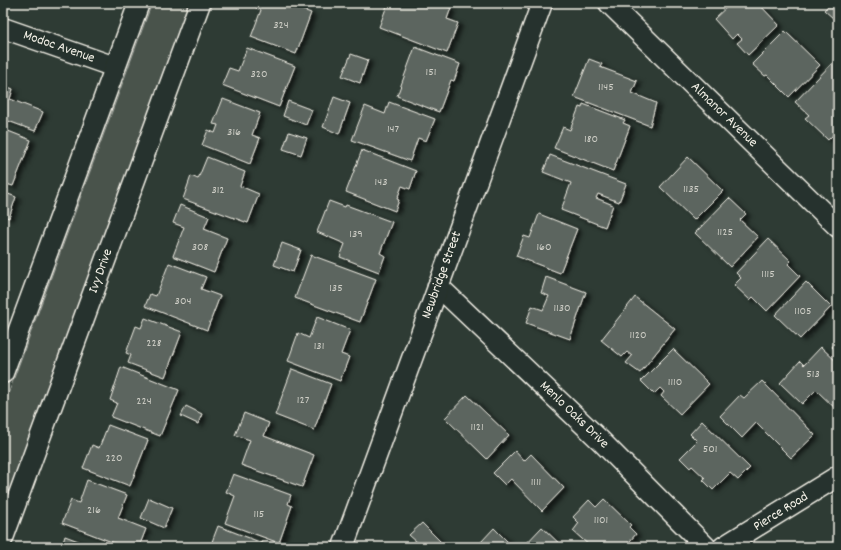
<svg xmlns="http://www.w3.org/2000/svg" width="841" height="550" viewBox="0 0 841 550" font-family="Dekko,sans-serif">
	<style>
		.green { fill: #48524c; stroke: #9ea29a }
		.building { fill: #5c655e; stroke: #f4f1e8; filter: url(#shadow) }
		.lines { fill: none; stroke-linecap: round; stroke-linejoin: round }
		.street-casing { stroke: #f4f1e8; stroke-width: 23 }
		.street { stroke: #26332d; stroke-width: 20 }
		.labels { text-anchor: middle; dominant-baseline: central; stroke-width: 3; stroke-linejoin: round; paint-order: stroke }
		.number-label { font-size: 12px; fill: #cecec6 }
		.street-label { font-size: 14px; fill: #f4f1e8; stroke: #26332d }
	</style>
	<defs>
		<filter id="shadow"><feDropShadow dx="4.5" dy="2.5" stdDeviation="2" flood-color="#0009"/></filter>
	</defs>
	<rect width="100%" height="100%" fill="#2e3b34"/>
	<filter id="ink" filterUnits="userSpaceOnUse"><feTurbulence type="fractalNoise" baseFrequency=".025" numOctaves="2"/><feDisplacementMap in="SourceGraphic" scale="8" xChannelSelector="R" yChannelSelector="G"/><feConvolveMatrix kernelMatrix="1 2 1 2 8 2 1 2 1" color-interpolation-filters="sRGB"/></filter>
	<g filter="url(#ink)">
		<path class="green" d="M152 3H190L3 512V408Z"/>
		<g class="building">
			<path d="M257 3H285L311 13 296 54 251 37 261 10 256 8Z"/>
			<path d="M388 3H437L451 8 447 19 458 23 447 53 379 27Z"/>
			<path d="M731 3H758L779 25 748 55 737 43 742 39 737 34 732 39 714 19Z"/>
			<path d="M831 3 838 8V15L834 19 824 10Z"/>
			<path d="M785 31 820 65 789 97 767 75 765 76 752 64Z"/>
			<path d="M415 47 460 64 454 81 451 80 439 112 397 96Z"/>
			<path d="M247 48 295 66 279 107 222 85 229 68 238 71Z"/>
			<path d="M351 54 368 60 360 83 342 76Z"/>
			<path d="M589 59 602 64 600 67 637 81 632 93 656 103 650 126 574 97Z"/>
			<path d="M836 59 838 61V87L836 89 838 91V130L828 140 805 118 809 115 795 102Z"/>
			<path d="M3 85 13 89 10 99 43 112 35 131 3 119Z"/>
			<path d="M334 97 350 103 339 134 323 127Z"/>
			<path d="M223 99 260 113 252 135 260 138 250 164 202 145 208 130 215 133 218 125 213 124Z"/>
			<path d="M288 101 312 110 306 125 283 116Z"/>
			<path d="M389 102 435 119 426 141 418 138 410 161 352 140 365 106 385 114Z"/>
			<path d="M583 104 625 120 623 123 630 126 613 171 554 148 563 127 570 130 579 107 582 108Z"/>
			<path d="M3 129 31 140 13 186 3 183Z"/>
			<path d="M289 132 307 138 301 155 283 149Z"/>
			<path d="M362 150 416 171 410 189 402 186 397 199 399 200 395 211 346 192Z"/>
			<path d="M550 155 626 184 619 202 598 194 596 198 613 205 605 227 561 210 571 183 543 172Z"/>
			<path d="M207 157 245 172 240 186 259 194 248 223 183 199 191 176 198 179Z"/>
			<path d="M688 157 723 191 694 220 660 187Z"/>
			<path d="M3 192 16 197 9 218 3 216Z"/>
			<path d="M729 198 746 214 740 220 758 237 730 267 695 233Z"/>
			<path d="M329 201 345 207 346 205 392 222 380 253 385 256 379 272 340 257 345 244 317 232Z"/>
			<path d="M180 205 209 217 204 229 227 238 214 272 173 256 184 227 173 223Z"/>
			<path d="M539 214 577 229 560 273 516 256 524 236 530 238Z"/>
			<path d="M768 239 791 261 788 264 800 276 767 311 753 297 750 300 734 285 741 278 736 273Z"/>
			<path d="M282 243 301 250 293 272 274 265Z"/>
			<path d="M311 255 376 279 360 322 295 298Z"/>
			<path d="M169 263 206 277 201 289 220 296 207 330 145 306 150 294 156 296Z"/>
			<path d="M546 277 586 292 570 339 526 323 532 306 543 310 549 296 541 293Z"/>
			<path d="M806 282 831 307 800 339 775 315Z"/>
			<path d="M635 297 675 329 640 373 626 363 632 356 627 352 622 357 601 340Z"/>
			<path d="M317 317 350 330 341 354 349 357 340 381 288 361 298 333 309 338Z"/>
			<path d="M145 318 182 332 165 377 128 363 131 355 126 353 136 326 141 328Z"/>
			<path d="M838 340V353L832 347Z"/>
			<path d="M821 347 838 363V411L816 390 802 404 780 383 800 361 804 365Z"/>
			<path d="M673 349 709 384 680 414 661 396 664 392 660 388 654 394 641 381Z"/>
			<path d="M121 367 179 390 160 436 111 417 117 403 110 400Z"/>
			<path d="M292 369 331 384 314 430 275 415Z"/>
			<path d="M762 381 815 435 791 458 756 423 742 438 720 416 740 395 744 398Z"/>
			<path d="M467 395 509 435 487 459 445 418Z"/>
			<path d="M186 406 202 414 198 424 181 416Z"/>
			<path d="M244 413 269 423 264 436 314 455 302 487 241 465 250 440 235 435Z"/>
			<path d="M702 421 750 468 738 480 730 473 713 490 703 480 705 478 692 466 690 468 680 458 697 441 690 434Z"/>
			<path d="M108 425 148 440 130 486 83 468 92 445 99 448Z"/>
			<path d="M515 451 524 461 531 454 564 488 542 511 511 479 505 485 493 473Z"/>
			<path d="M233 474 291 495 288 504 292 506 279 543 225 523 235 496 226 492Z"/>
			<path d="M87 480 127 495 118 518 146 529 139 547H125L62 523 71 500 79 503Z"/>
			<path d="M149 498 172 508 164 528 141 518Z"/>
			<path d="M604 499 631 525 629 527 636 534 625 547H591L573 531 579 523 573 517 589 500 596 507Z"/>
			<path d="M422 523 446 547H414L418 543 409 535Z"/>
			<path d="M218 526 270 546V547H210Z"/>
			<path d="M542 527 563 547H523Z"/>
			<path d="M494 528 511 545 510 547H486L481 542Z"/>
			<path d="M65 536 94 547H56L57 544 62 546Z"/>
		</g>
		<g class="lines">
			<defs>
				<g id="street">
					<path d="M609 3 838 227"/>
					<path d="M3 28 115 67"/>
					<path d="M438 286 601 441 706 547"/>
					<path d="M3 373 139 3"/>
					<path d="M3 538 200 3"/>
					<path d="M343 547 542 3"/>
					<path d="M723 547 838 476"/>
				</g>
			</defs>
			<use href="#street" class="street-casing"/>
			<use href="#street" class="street"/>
		</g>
	</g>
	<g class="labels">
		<g class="number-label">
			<text x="281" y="25">324</text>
			<text x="431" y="72">151</text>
			<text x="259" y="74">320</text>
			<text x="606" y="87">1145</text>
			<text x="393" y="129">147</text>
			<text x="234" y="132">316</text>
			<text x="591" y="139">180</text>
			<text x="381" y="182">143</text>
			<text x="691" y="189">1135</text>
			<text x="218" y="190">312</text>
			<text x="725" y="232">1125</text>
			<text x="356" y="234">139</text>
			<text x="200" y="247">308</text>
			<text x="544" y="247">160</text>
			<text x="768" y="274">1115</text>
			<text x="336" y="288">135</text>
			<text x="183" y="301">304</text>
			<text x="562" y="308">1130</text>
			<text x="803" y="311">1105</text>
			<text x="638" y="335">1120</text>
			<text x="154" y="343">228</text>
			<text x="319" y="346">131</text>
			<text x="813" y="374">513</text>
			<text x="675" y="382">1110</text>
			<text x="303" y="400">127</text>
			<text x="144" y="401">224</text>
			<text x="477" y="427">1121</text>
			<text x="710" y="449">501</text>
			<text x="114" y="458">220</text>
			<text x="536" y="482">1111</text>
			<text x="94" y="510">216</text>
			<text x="259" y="514">115</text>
			<text x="601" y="520">1101</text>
		</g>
		<g class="street-label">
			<text transform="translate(59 47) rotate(19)">Modoc Avenue</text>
			<text transform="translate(724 115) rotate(44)">Almanor Avenue</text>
			<text transform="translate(101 271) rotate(-70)">Ivy Drive</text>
			<text transform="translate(442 275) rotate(-70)">Newbridge Street</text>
			<text transform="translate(574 415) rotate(44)">Menlo Oaks Drive</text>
			<text transform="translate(781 512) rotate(-32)">Pierce Road</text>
		</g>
	</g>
	<rect width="841" height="550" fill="none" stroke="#26332d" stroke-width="16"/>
	<rect x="8" y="8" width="825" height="534" fill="none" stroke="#f4f1e8" stroke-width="1.5" filter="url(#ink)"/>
</svg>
